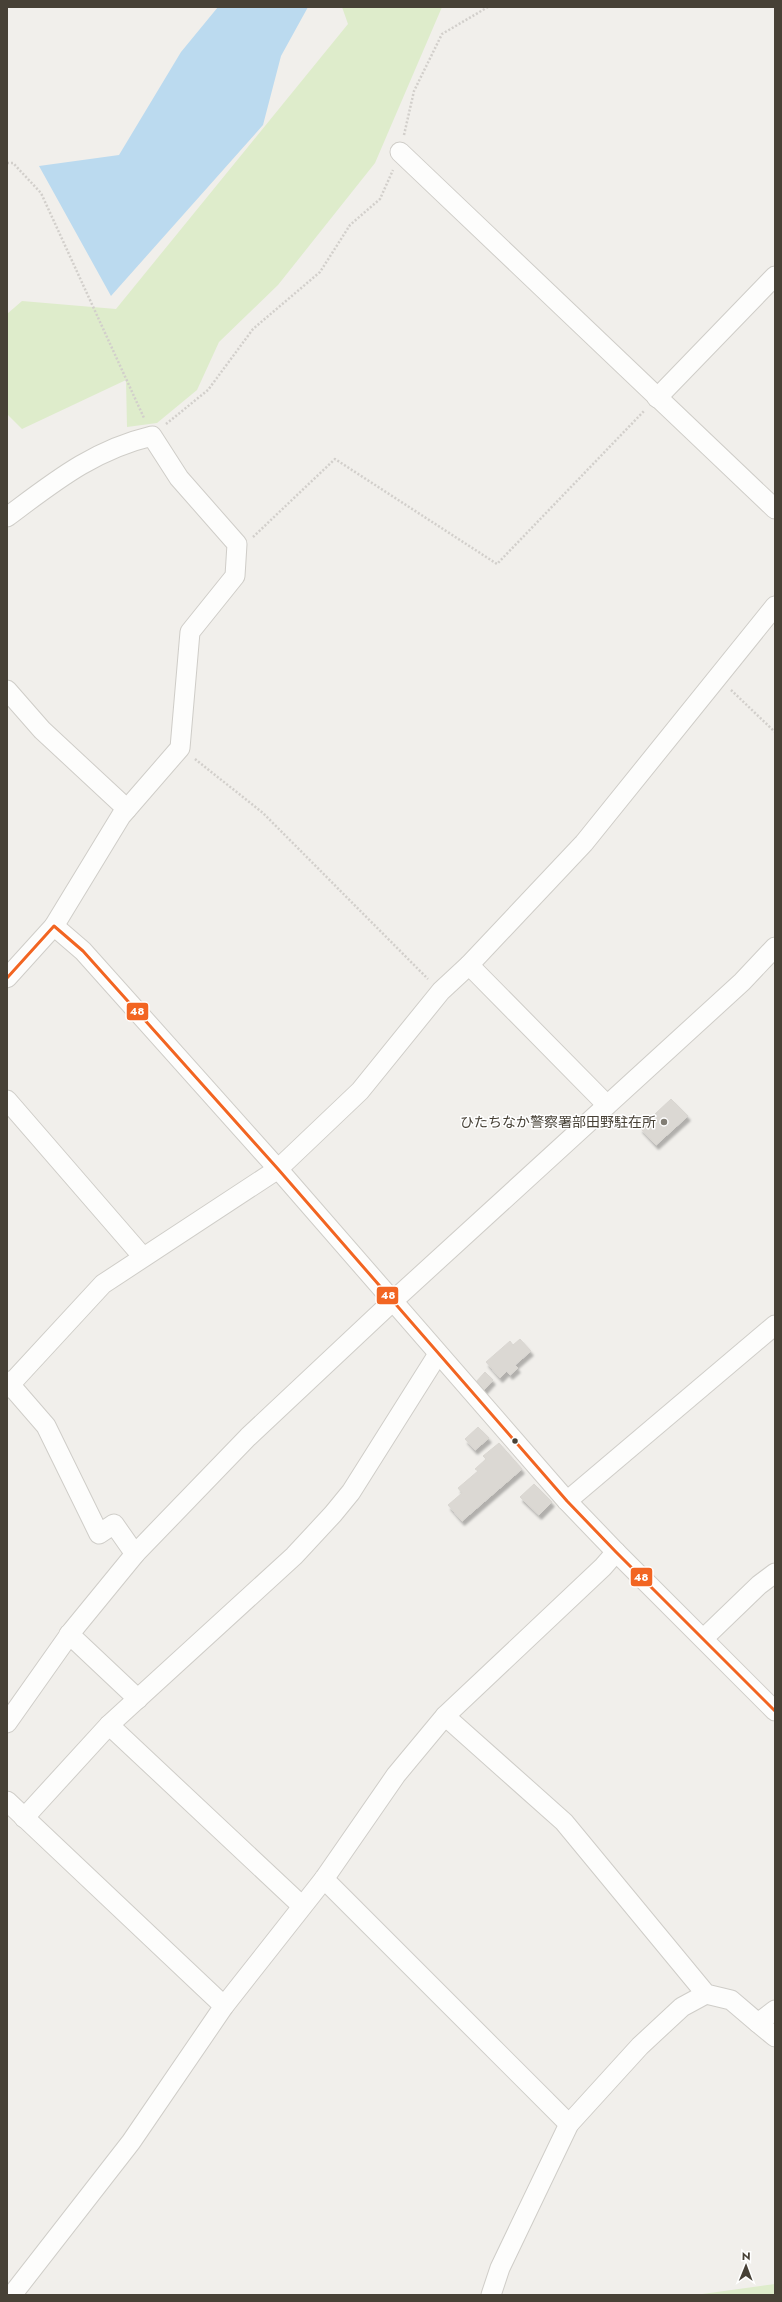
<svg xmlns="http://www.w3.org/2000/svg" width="782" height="2302" viewBox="0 0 782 2302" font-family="Jost,'Noto Sans JP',sans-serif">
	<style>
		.green { fill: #deeccb }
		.water { fill: #bbdaef }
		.building { fill: #dbd8d3; stroke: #d9d6d1; filter: url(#shadow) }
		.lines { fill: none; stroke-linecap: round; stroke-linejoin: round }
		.minor-casing { stroke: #cfcdc8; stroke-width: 21 }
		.path { stroke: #d2cfcb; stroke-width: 2.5; stroke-dasharray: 2 2; stroke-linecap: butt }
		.minor { stroke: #fdfdfc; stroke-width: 19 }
		.bus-1-casing { stroke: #fff; stroke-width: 6 }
		.bus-1 { stroke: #f26522; stroke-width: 3 }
		.poi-dot { fill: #827e75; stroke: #fff; stroke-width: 1.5 }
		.bus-dot { fill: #474136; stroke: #fff; stroke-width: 1.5 }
		.labels { text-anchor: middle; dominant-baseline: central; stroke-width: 3; stroke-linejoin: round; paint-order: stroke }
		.poi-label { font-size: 14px; fill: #474136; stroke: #fff; text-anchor: end }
		.line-badge { stroke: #fff; stroke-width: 1.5 }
		.badge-label { font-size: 11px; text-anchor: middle; font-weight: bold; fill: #fff }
	</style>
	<defs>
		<filter id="shadow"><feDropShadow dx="2.5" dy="4.5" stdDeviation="1" flood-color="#0004"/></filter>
	</defs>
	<rect width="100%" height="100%" fill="#f1efeb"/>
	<g class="green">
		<path d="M342 7H442L375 163 278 285 219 342 197 390 157 423 127 427 126 380 22 429 7 414V314L22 301 116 309 348 24Z"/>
		<path d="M775 2284V2295H695Z"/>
	</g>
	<path class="water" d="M218 7H308L281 56 263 125 111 296 39 166 119 155 181 52Z"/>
	<g class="building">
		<path d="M671 1099 688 1116 656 1145 640 1128Z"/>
		<path d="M520 1339 531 1351 515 1365 518 1368 510 1375 507 1371 500 1378 486 1362 510 1341 513 1345Z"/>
		<path d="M485 1372 493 1380 483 1391 475 1383Z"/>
		<path d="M478 1427 489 1438 475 1450 465 1439Z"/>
		<path d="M499 1443 522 1469 462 1521 448 1505 462 1493 458 1488 478 1471 475 1469 486 1459 483 1456Z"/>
		<path d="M534 1484 552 1502 539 1515 520 1497Z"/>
	</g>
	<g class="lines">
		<defs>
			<g id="minor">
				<path d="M400 152 775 509"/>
				<path d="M657 398 775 276"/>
				<path d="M7 517C54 482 93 450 152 436L179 478 237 544 235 576 190 632 180 748 121 816 54 926 7 978"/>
				<path d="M7 690 42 730 127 809"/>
				<path d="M54 926 83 951 278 1169 567 1501 616 1552 775 1711"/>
				<path d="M469 965 607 1105"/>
				<path d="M7 1100 143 1257"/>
				<path d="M7 1381 46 1426 99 1534 114 1524 135 1554"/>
				<path d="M7 1388 103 1284 278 1169 360 1091 441 991 469 965 584 843 775 606"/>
				<path d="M567 1501 775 1325"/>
				<path d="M69 1634 138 1699"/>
				<path d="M704 1638 759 1585 775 1573"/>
				<path d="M445 1716 564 1822 706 1994 731 2000 758 2023 775 2010"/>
				<path d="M7 1723 72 1631 135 1554 248 1437 394 1300 742 982 775 947"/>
				<path d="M109 1725 302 1906"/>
				<path d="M7 1801 224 2006"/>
				<path d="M24 1818 109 1725 294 1556 333 1514 351 1492 438 1354"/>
				<path d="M324 1879 569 2124"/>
				<path d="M758 2023 775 2037"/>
				<path d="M12 2295 131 2142 224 2006 324 1879 396 1775 445 1716 603 1567 616 1552"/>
				<path d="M491 2295 500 2268 569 2124 640 2046 682 2007 706 1994"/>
			</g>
		</defs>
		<use href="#minor" class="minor-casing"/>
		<g class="path">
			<path d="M404 135 414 91 442 34 488 7"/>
			<path d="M7 163H13L41 193 144 418"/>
			<path d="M166 424 208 390 253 329 320 272 350 225 380 199 393 170"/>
			<path d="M253 537 335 459 497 564 644 411"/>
			<path d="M731 690 775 732"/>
			<path d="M195 759 263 813 428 979"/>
		</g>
		<use href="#minor" class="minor"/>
		<defs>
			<path id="bus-1" d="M7 978 54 926 83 951 278 1169 567 1501 616 1552 775 1711"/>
		</defs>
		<use href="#bus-1" class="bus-1-casing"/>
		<use href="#bus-1" class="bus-1"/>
	</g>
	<circle class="poi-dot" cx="664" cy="1122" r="4"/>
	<circle class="bus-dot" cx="515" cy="1441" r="3.5"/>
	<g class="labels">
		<g class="poi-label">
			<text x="656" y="1122">ひたちなか警察署部田野駐在所</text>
		</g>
	</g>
	<g class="line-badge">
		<rect x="126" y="1002" width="23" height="19" rx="4" fill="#f26522"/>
		<rect x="376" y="1286" width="23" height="19" rx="4" fill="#f26522"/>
		<rect x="630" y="1567" width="23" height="20" rx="4" fill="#f26522"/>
	</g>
	<g class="badge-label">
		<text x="137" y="1015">48</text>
		<text x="388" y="1299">48</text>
		<text x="641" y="1581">48</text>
	</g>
	<rect width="782" height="2302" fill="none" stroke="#474136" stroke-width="16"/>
	<g transform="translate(746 2266) rotate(1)" stroke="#ffffff" stroke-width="3" paint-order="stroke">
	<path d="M0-3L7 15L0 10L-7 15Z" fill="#474136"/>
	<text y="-6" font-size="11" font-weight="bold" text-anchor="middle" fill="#474136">N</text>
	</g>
</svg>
